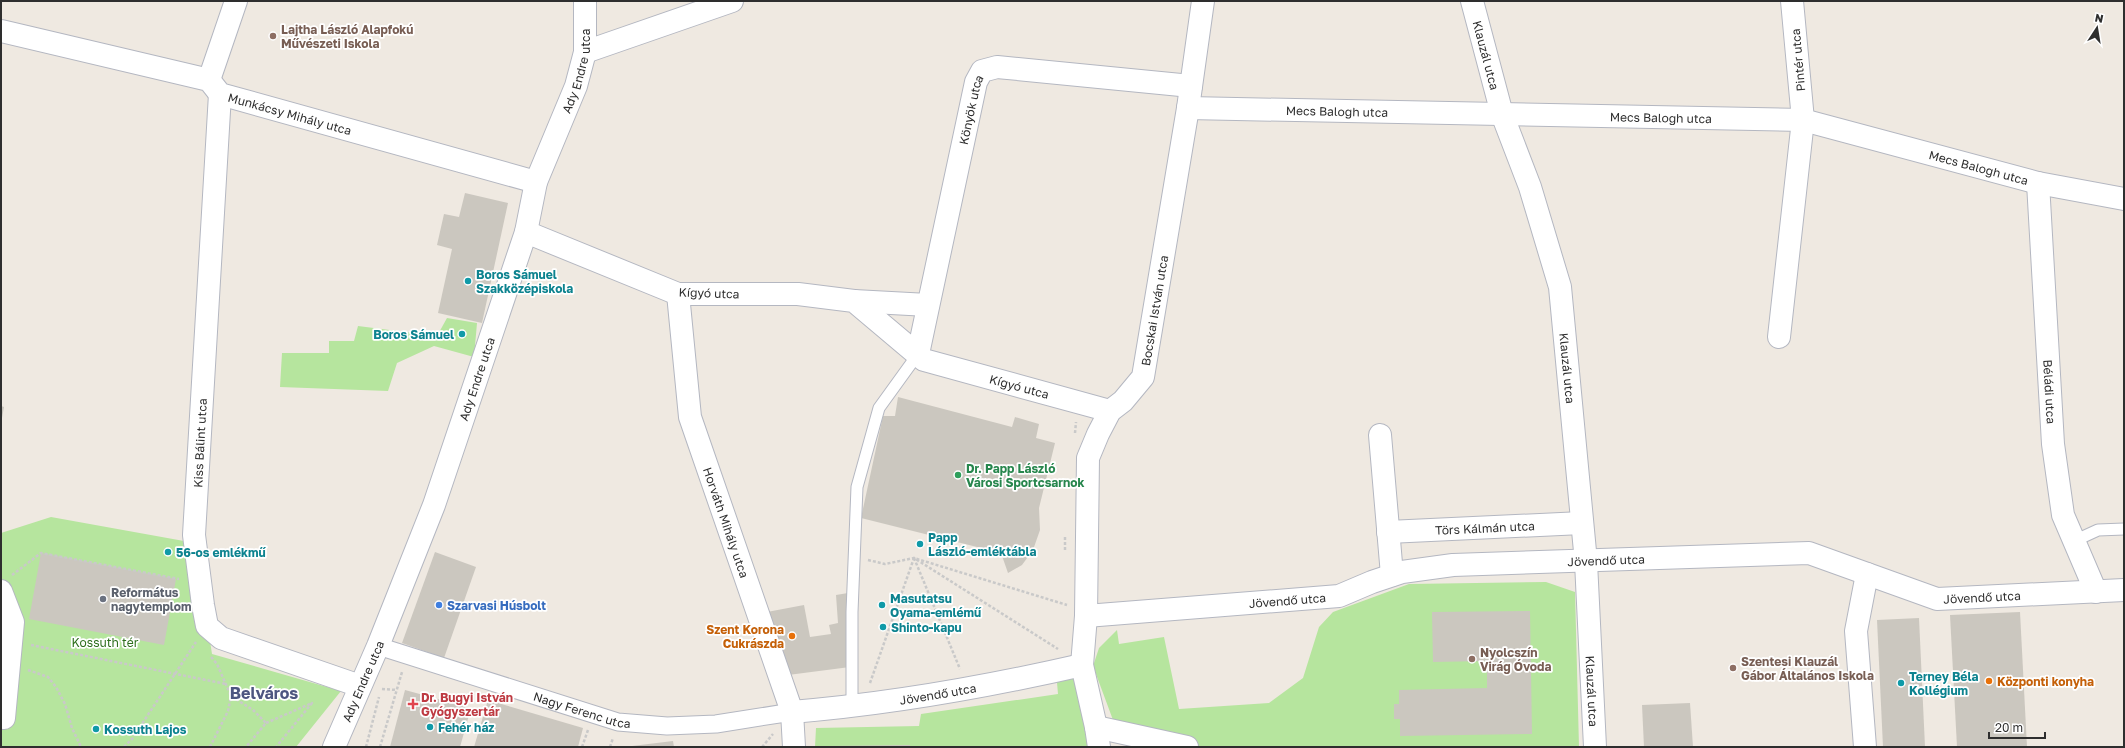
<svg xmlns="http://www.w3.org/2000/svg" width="2125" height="748" viewBox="0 0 2125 748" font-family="'Golos Text',sans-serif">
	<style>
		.green { fill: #b6e59e }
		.building { fill: #cbc7bf }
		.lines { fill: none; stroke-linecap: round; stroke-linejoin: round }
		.service-casing { stroke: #b4b7c1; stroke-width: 13 }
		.pedestrian-casing { stroke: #b4b7c1; stroke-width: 19 }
		.minor-casing { stroke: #b4b7c1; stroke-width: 24 }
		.path { stroke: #c9c9c9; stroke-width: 2.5; stroke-dasharray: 3 2; stroke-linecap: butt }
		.service { stroke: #fff; stroke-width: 11 }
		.pedestrian { stroke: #fff; stroke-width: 17 }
		.minor { stroke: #fff; stroke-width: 22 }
		.education-dot { fill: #8d6e63; stroke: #fff; stroke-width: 1.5 }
		.culture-dot { fill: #0f9aa8; stroke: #fff; stroke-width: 1.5 }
		.leisure-dot { fill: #2e9e5b; stroke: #fff; stroke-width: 1.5 }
		.worship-dot { fill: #6b7280; stroke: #fff; stroke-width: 1.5 }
		.shop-dot { fill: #3f7fe0; stroke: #fff; stroke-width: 1.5 }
		.food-dot { fill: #e8710a; stroke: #fff; stroke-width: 1.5 }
		.health-dot { fill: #e0444e; stroke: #fff; stroke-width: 1.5 }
		.labels { text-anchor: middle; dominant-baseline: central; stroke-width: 3.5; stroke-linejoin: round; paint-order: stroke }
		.education-label { font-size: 12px; font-weight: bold; fill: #785e54; stroke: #fff; text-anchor: start }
		.street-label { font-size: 12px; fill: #2e2e2e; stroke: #fff }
		.culture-label { font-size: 12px; font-weight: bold; fill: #0d838f; stroke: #fff; text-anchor: start }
		.leisure-label { font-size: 12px; font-weight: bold; fill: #27864d; stroke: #fff; text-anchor: start }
		.worship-label { font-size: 12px; font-weight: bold; fill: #5b616d; stroke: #fff; text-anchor: start }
		.shop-label { font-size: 12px; font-weight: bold; fill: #366cbe; stroke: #fff; text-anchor: start }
		.food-label { font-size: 12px; font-weight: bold; fill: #c56008; stroke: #fff; text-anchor: end }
		.park-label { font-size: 12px; fill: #2c6e1b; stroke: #fff }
		.health-label { font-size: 12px; font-weight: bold; fill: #be3a42; stroke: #fff; text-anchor: start }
		.district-label { font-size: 16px; font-weight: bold; fill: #4d5680; stroke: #fff }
	</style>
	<rect width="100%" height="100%" fill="#efe9e1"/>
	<g class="green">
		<path d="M447 318 477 323 474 357 434 346 397 363 388 391 280 387 282 353H329V341H354L358 326 437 336Z"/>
		<path d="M51 517 195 543 212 654 341 691 296 747H1V533Z"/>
		<path d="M1546 582 1575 592 1579 747H1187L1113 720 1093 666 1099 648 1117 630 1119 644 1164 637 1179 709 1269 703 1303 678 1319 627 1333 612 1409 584Z"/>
		<path d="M1082 665 1099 747H815L816 728 919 726 921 714 1058 694 1056 671Z"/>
	</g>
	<g class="building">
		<path d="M465 193 508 203 482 323 438 313 452 249 437 245 444 214 459 217Z"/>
		<path d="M898 397 1012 427 1015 417 1039 424 1036 438 1055 443 1039 508 1040 530 1033 550 1022 565 1008 573 1001 553 861 518 883 416H895Z"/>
		<path d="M1 406 4 407 2 418H1Z"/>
		<path d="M435 552 476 567 444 658 402 643Z"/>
		<path d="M41 553 176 579 164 645 29 619Z"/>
		<path d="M848 593 850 667 788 675 767 612 804 605 810 637 831 634 829 625 838 623 836 595Z"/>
		<path d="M1530 611 1532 734 1400 736V719H1394V704H1399V690L1487 688V661L1433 662 1432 612Z"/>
		<path d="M2020 612 2027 747H1957L1950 615Z"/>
		<path d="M1919 618 1925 747H1883L1877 620Z"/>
		<path d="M405 690 471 708 460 747H390Z"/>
		<path d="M488 700 583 728 578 747H474Z"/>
		<path d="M1690 703 1693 747H1644L1642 705Z"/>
		<path d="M673 741 674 747H632V746Z"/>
		<path d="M910 745V747H829V746Z"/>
	</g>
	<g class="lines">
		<defs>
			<g id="service">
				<path d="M2074 541 2098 530 2124 529"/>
				<path d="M852 708V612L857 487 879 408 918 354"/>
			</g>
			<g id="pedestrian">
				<path id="s1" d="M378 646 618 722 667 726 716 724 792 712"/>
			</g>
			<g id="minor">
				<path id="s2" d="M1472 1 1502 114 1530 187 1560 287 1586 562 1595 747"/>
				<path id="s3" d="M1 31 209 80 220 94 536 182"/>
				<path d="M585 52 732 1"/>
				<path d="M209 80 236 1"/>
				<path d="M220 94 194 535 203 605 207 626 221 638 360 686"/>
				<path id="s4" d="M1188 108 1803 120 2038 183 2124 199"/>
				<path id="s5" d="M2038 183 2053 444 2063 515 2096 592"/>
				<path id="s6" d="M526 232 678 294H798L854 301 924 360 1110 411"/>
				<path id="s7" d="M678 294 690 417 792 712 794 747"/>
				<path d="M854 301 928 305"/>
				<path d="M1779 337 1803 120 1792 1"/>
				<path id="s8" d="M918 354 976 82 982 71 997 67 1191 86"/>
				<path d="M1380 435 1392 575"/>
				<path id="s9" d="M1388 532 1582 523"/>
				<path d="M1 591 13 622 4 718"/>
				<path id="s10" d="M1086 616 1339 596 1372 582 1402 572 1453 565 1809 553 1937 599 2124 590"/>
				<path id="s11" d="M792 712C890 704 986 687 1082 665"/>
				<path d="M1096 727 1187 747"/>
				<path id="s12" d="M334 747 378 646 434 505 526 232 536 182 576 86 585 52V1"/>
				<path id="s13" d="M1099 747 1096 727 1082 665 1086 616 1088 458 1098 434 1110 411 1123 401 1143 377 1188 108 1203 1"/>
				<path d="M1865 747 1856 631 1867 574"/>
			</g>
		</defs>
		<use href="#service" class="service-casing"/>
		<use href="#pedestrian" class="pedestrian-casing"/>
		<use href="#minor" class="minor-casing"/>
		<g class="path">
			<path d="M1075 433 1076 422"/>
			<path d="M1065 550V537"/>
			<path d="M914 558 960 669"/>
			<path d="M868 560 885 564 914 558 1058 649"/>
			<path d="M12 575 41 553 179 579"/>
			<path d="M31 645 226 684"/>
			<path d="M211 657 217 664 231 696 253 710 266 723 246 747"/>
			<path d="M28 670 48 677 56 687 65 704 72 728 81 747"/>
			<path d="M870 683 914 558 1067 605"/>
			<path d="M382 689 397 690"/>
			<path d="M266 723 312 703 276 747"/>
			<path d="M124 747 132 739 196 642"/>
			<path d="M210 747 228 711 231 696"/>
			<path d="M366 747 379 697"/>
			<path d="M380 747 402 672"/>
			<path d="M582 747 588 730"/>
			<path d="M610 747 613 738"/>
			<path d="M762 747 773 734"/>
		</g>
		<use href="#service" class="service"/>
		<use href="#pedestrian" class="pedestrian"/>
		<use href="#minor" class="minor"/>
	</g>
	<g class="education-dot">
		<circle cx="273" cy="36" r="4"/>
		<circle cx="1472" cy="659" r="4"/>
		<circle cx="1733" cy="668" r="4"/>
	</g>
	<g class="culture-dot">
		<circle cx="468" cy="281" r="4"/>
		<circle cx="462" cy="334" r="4"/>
		<circle cx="920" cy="544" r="4"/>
		<circle cx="168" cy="552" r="4"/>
		<circle cx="882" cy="605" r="4"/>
		<circle cx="883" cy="627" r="4"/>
		<circle cx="1901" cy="683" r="4"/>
		<circle cx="430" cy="727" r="4"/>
		<circle cx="96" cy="729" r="4"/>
	</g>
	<circle class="leisure-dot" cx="958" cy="475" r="4"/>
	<circle class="worship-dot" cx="103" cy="599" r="4"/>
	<circle class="shop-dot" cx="439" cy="605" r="4"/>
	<g class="food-dot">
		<circle cx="792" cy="636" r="4"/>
		<circle cx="1989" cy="681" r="4"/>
	</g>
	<path class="health-dot" d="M411 698h4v4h4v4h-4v4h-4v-4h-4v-4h4z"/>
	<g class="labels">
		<g class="education-label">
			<text x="281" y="29">Lajtha László Alapfokú<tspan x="281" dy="14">Művészeti Iskola</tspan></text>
			<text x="1480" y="652">Nyolcszín<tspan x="1480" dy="14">Virág Óvoda</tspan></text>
			<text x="1741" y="661">Szentesi Klauzál<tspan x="1741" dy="14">Gábor Általános Iskola</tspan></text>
		</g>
		<g class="street-label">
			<text stroke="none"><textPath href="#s2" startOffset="56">Klauzál utca</textPath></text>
			<text transform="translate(1798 60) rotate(-95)">Pintér utca</text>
			<text stroke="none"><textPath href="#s12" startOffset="720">Ady Endre utca</textPath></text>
			<text stroke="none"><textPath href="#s8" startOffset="250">Könyök utca</textPath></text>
			<text stroke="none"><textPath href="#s4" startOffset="149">Mecs Balogh utca</textPath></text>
			<text stroke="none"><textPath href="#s3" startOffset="304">Munkácsy Mihály utca</textPath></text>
			<text stroke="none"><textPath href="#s4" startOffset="473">Mecs Balogh utca</textPath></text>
			<text stroke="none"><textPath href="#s4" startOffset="797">Mecs Balogh utca</textPath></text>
			<text transform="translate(709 293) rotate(2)">Kígyó utca</text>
			<text stroke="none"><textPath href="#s13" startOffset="458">Bocskai István utca</textPath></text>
			<text stroke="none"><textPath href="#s2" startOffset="381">Klauzál utca</textPath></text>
			<text stroke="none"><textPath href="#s12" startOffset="395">Ady Endre utca</textPath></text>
			<text stroke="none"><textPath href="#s6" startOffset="531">Kígyó utca</textPath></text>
			<text stroke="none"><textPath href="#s5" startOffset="209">Béládi utca</textPath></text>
			<text transform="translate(200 443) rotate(-87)">Kiss Bálint utca</text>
			<text stroke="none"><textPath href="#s7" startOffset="235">Horváth Mihály utca</textPath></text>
			<text stroke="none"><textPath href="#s9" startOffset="97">Törs Kálmán utca</textPath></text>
			<text stroke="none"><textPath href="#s10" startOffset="526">Jövendő utca</textPath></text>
			<text stroke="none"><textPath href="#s10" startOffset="910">Jövendő utca</textPath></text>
			<text stroke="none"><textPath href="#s10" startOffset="202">Jövendő utca</textPath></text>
			<text stroke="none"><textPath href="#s12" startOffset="72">Ady Endre utca</textPath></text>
			<text stroke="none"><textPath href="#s2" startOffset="705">Klauzál utca</textPath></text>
			<text stroke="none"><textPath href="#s11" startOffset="147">Jövendő utca</textPath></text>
			<text stroke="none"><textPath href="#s1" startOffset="214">Nagy Ferenc utca</textPath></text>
		</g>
		<g class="culture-label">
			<text x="476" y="274">Boros Sámuel<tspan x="476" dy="14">Szakközépiskola</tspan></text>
			<text x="454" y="334" text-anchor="end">Boros Sámuel</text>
			<text x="928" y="537">Papp<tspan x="928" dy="14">László-emléktábla</tspan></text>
			<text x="176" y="552">56-os emlékmű</text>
			<text x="890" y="598">Masutatsu<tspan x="890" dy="14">Oyama-emlémű</tspan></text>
			<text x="891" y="627">Shinto-kapu</text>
			<text x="1909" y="676">Terney Béla<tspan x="1909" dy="14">Kollégium</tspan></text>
			<text x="438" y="727">Fehér ház</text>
			<text x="104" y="729">Kossuth Lajos</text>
		</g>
		<g class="leisure-label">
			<text x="966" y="468">Dr. Papp László<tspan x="966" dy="14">Városi Sportcsarnok</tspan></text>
		</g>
		<g class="worship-label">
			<text x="111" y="592">Református<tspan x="111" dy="14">nagytemplom</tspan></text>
		</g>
		<g class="shop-label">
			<text x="447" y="605">Szarvasi Húsbolt</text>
		</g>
		<g class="food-label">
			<text x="784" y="629">Szent Korona<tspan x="784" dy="14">Cukrászda</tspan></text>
			<text x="1997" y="681" text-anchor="start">Központi konyha</text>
		</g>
		<g class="park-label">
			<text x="105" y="642">Kossuth tér</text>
		</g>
		<g class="health-label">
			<text x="421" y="697">Dr. Bugyi István<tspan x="421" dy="14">Gyógyszertár</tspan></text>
		</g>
		<g class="district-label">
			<text x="264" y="693">Belváros</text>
		</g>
	</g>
	<rect width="2125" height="748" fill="none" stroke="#2e2e2e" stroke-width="4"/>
	<g transform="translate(2097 28) rotate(12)" stroke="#ffffff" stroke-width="3" paint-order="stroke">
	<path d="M0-3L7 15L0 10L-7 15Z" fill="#2e2e2e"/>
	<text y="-6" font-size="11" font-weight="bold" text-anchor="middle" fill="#2e2e2e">N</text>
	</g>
	<path d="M1989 732v6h56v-6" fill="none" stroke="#2e2e2e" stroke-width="2"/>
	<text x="1995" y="732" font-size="12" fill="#2e2e2e" stroke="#ffffff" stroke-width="3" paint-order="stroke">20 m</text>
</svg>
